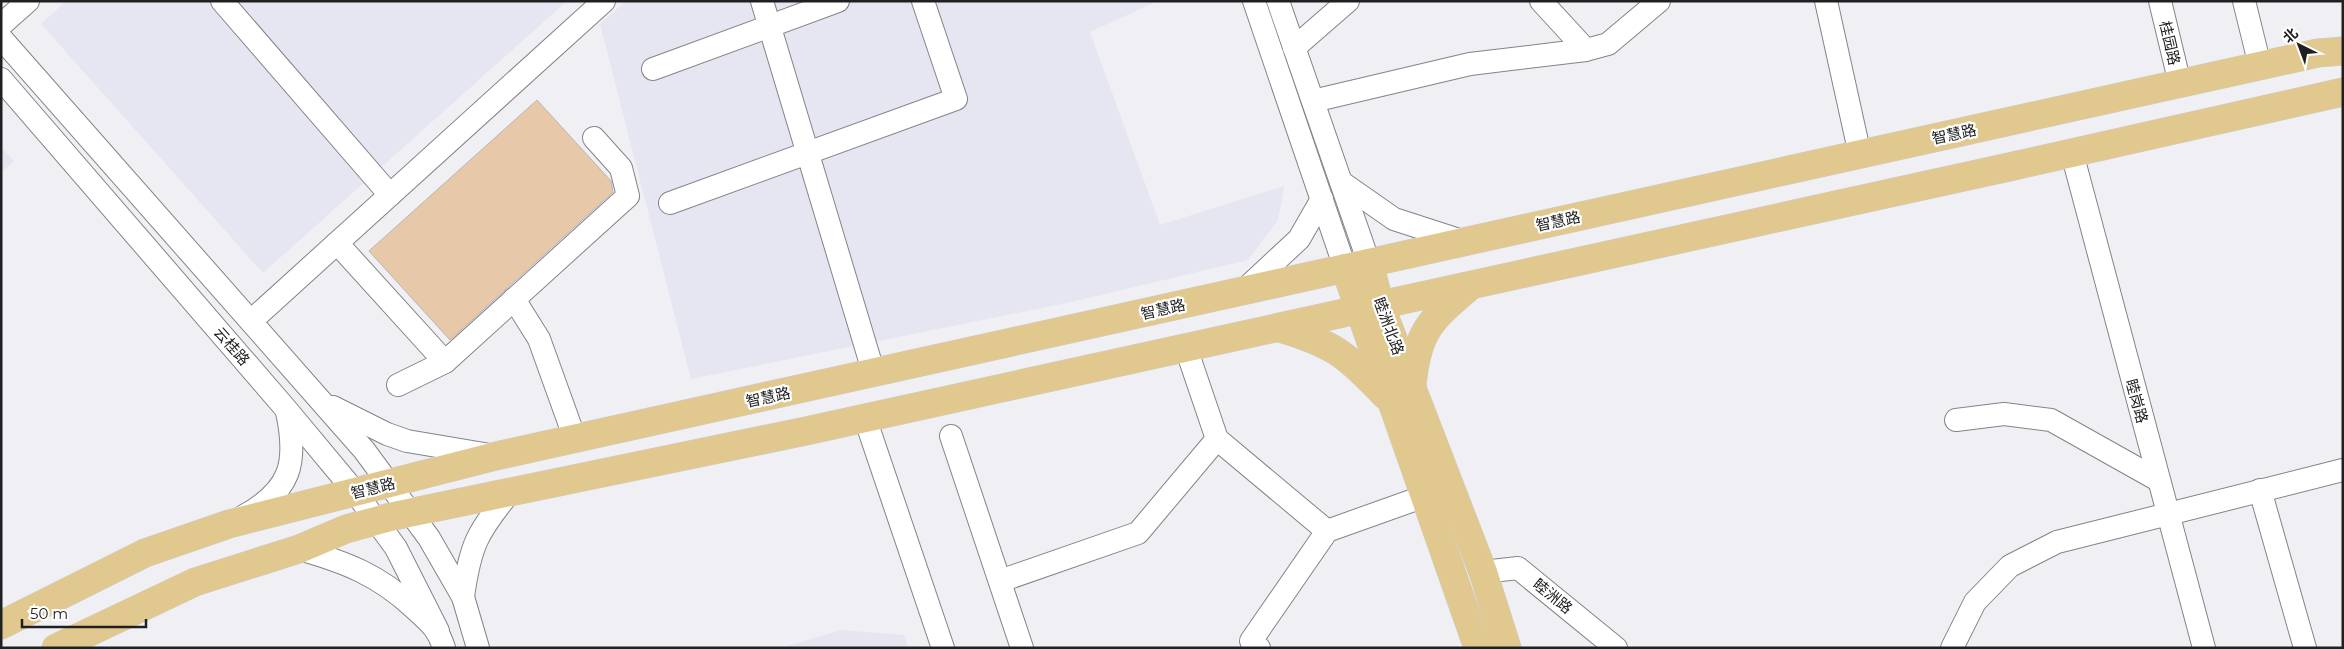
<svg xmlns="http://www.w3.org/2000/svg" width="2344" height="649" viewBox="0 0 2344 649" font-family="Montserrat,'Noto Sans SC',sans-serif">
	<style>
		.built { fill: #e6e5f2 }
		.building { fill: #e7c9a9; stroke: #b9b5b1 }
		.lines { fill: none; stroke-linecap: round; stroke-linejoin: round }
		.minor-casing { stroke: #848388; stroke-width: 24 }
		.major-casing { stroke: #cecece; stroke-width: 29 }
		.minor { stroke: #fff; stroke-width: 22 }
		.major { stroke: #e1c88e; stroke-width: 28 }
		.labels { text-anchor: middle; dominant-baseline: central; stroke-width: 4.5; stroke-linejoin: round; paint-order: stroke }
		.street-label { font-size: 15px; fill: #202022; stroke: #fff }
	</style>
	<rect width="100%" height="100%" fill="#efeff4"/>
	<g class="built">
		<path d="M66 1H567L263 273 41 24Z"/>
		<path d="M626 1H1158L1090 32 1160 225 1284 186 1278 220 1248 260 1071 302 691 379 600 24Z"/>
		<path d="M1 147 14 161 1 172Z"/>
		<path d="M842 630 904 635 908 648H780Z"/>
	</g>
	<path class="building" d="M537 100 611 181 613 192 450 340 369 251Z"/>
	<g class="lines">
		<defs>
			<g id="minor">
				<path d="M222 1 390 195"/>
				<path d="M762 1 874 374"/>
				<path d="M1254 1 1345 268"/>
				<path d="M1278 1 1369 263"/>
				<path d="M1541 1 1586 50"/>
				<path d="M1826 1 1860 155"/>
				<path d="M2160 1 2180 84"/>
				<path d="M2244 1 2260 66"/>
				<path d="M1 25 28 1"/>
				<path d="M1 38 364 450 429 538 463 597 478 648"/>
				<path d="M1294 48 1348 1"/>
				<path d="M653 69 838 1"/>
				<path d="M1 79 286 409 356 493 396 548 438 631"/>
				<path d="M1313 101 1470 64 1586 50 1608 44 1659 1"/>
				<path d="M2072 153 2204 648"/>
				<path d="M1341 182 1394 219 1465 242"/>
				<path d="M670 203 956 99 923 1"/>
				<path d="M337 243 445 362"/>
				<path d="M1242 292 1299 239 1322 199"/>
				<path d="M514 299 539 339 575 439"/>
				<path d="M251 321 604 1"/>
				<path d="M1186 348 1217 439"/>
				<path d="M398 385 445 362 628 196 621 168 594 138"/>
				<path d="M333 407 387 434 407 441 490 455"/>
				<path d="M865 418 943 648"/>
				<path d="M1956 420 2004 414 2051 420 2158 480"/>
				<path d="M951 436 1022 648"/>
				<path d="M2260 490 2305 648"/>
				<path d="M244 516C291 490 298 463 287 412"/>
				<path d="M299 549C345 562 379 575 414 608 429 622 438 628 444 648"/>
				<path d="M1483 572 1518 568 1616 648"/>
				<path d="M1000 581 1138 533 1217 439 1327 531"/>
				<path d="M463 597C470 546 477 532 510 492"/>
				<path d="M1259 648 1251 641 1327 531 1425 496"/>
				<path d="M1952 648 1975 602 2010 566 2057 542 2343 470"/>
			</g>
			<g id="major">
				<path d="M1369 263 1380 305 1483 572 1507 648"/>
				<path d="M1345 268 1478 648"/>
				<path d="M1280 328C1334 344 1347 355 1385 395"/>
				<path d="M1412 386C1417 332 1429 321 1469 287"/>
				<path d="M1 625 145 553 229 524 496 456 2318 53 2343 51"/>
				<path d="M56 648 195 582 299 549 346 529 394 516 806 431 2009 167 2343 92"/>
			</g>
		</defs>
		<use href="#minor" class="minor-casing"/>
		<use href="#major" class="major-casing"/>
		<use href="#minor" class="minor"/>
		<use href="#major" class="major"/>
	</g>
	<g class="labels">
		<g class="street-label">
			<text transform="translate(2170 43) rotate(77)">桂园路</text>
			<text transform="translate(1954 134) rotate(-12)">智慧路</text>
			<text transform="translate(1558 221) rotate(-12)">智慧路</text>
			<text transform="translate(1163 309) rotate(-13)">智慧路</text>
			<text transform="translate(1389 326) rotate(70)">睦洲北路</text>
			<text transform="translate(232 346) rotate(49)">云桂路</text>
			<text transform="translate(768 397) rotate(-12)">智慧路</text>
			<text transform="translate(2137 401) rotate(75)">睦岗路</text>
			<text transform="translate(373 488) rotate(-14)">智慧路</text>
			<text transform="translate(1553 596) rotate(39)">睦洲路</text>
		</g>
	</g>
	<rect width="2344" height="649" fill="none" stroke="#202022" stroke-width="5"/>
	<g transform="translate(2299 45) rotate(318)" stroke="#ffffff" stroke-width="4" paint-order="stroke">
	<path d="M0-4L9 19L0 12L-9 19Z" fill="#202022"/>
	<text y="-8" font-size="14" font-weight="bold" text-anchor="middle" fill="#202022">北</text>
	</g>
	<path d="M22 619v8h124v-8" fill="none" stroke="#202022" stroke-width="2.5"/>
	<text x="30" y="619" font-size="15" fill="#202022" stroke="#ffffff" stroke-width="4" paint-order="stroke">50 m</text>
</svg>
